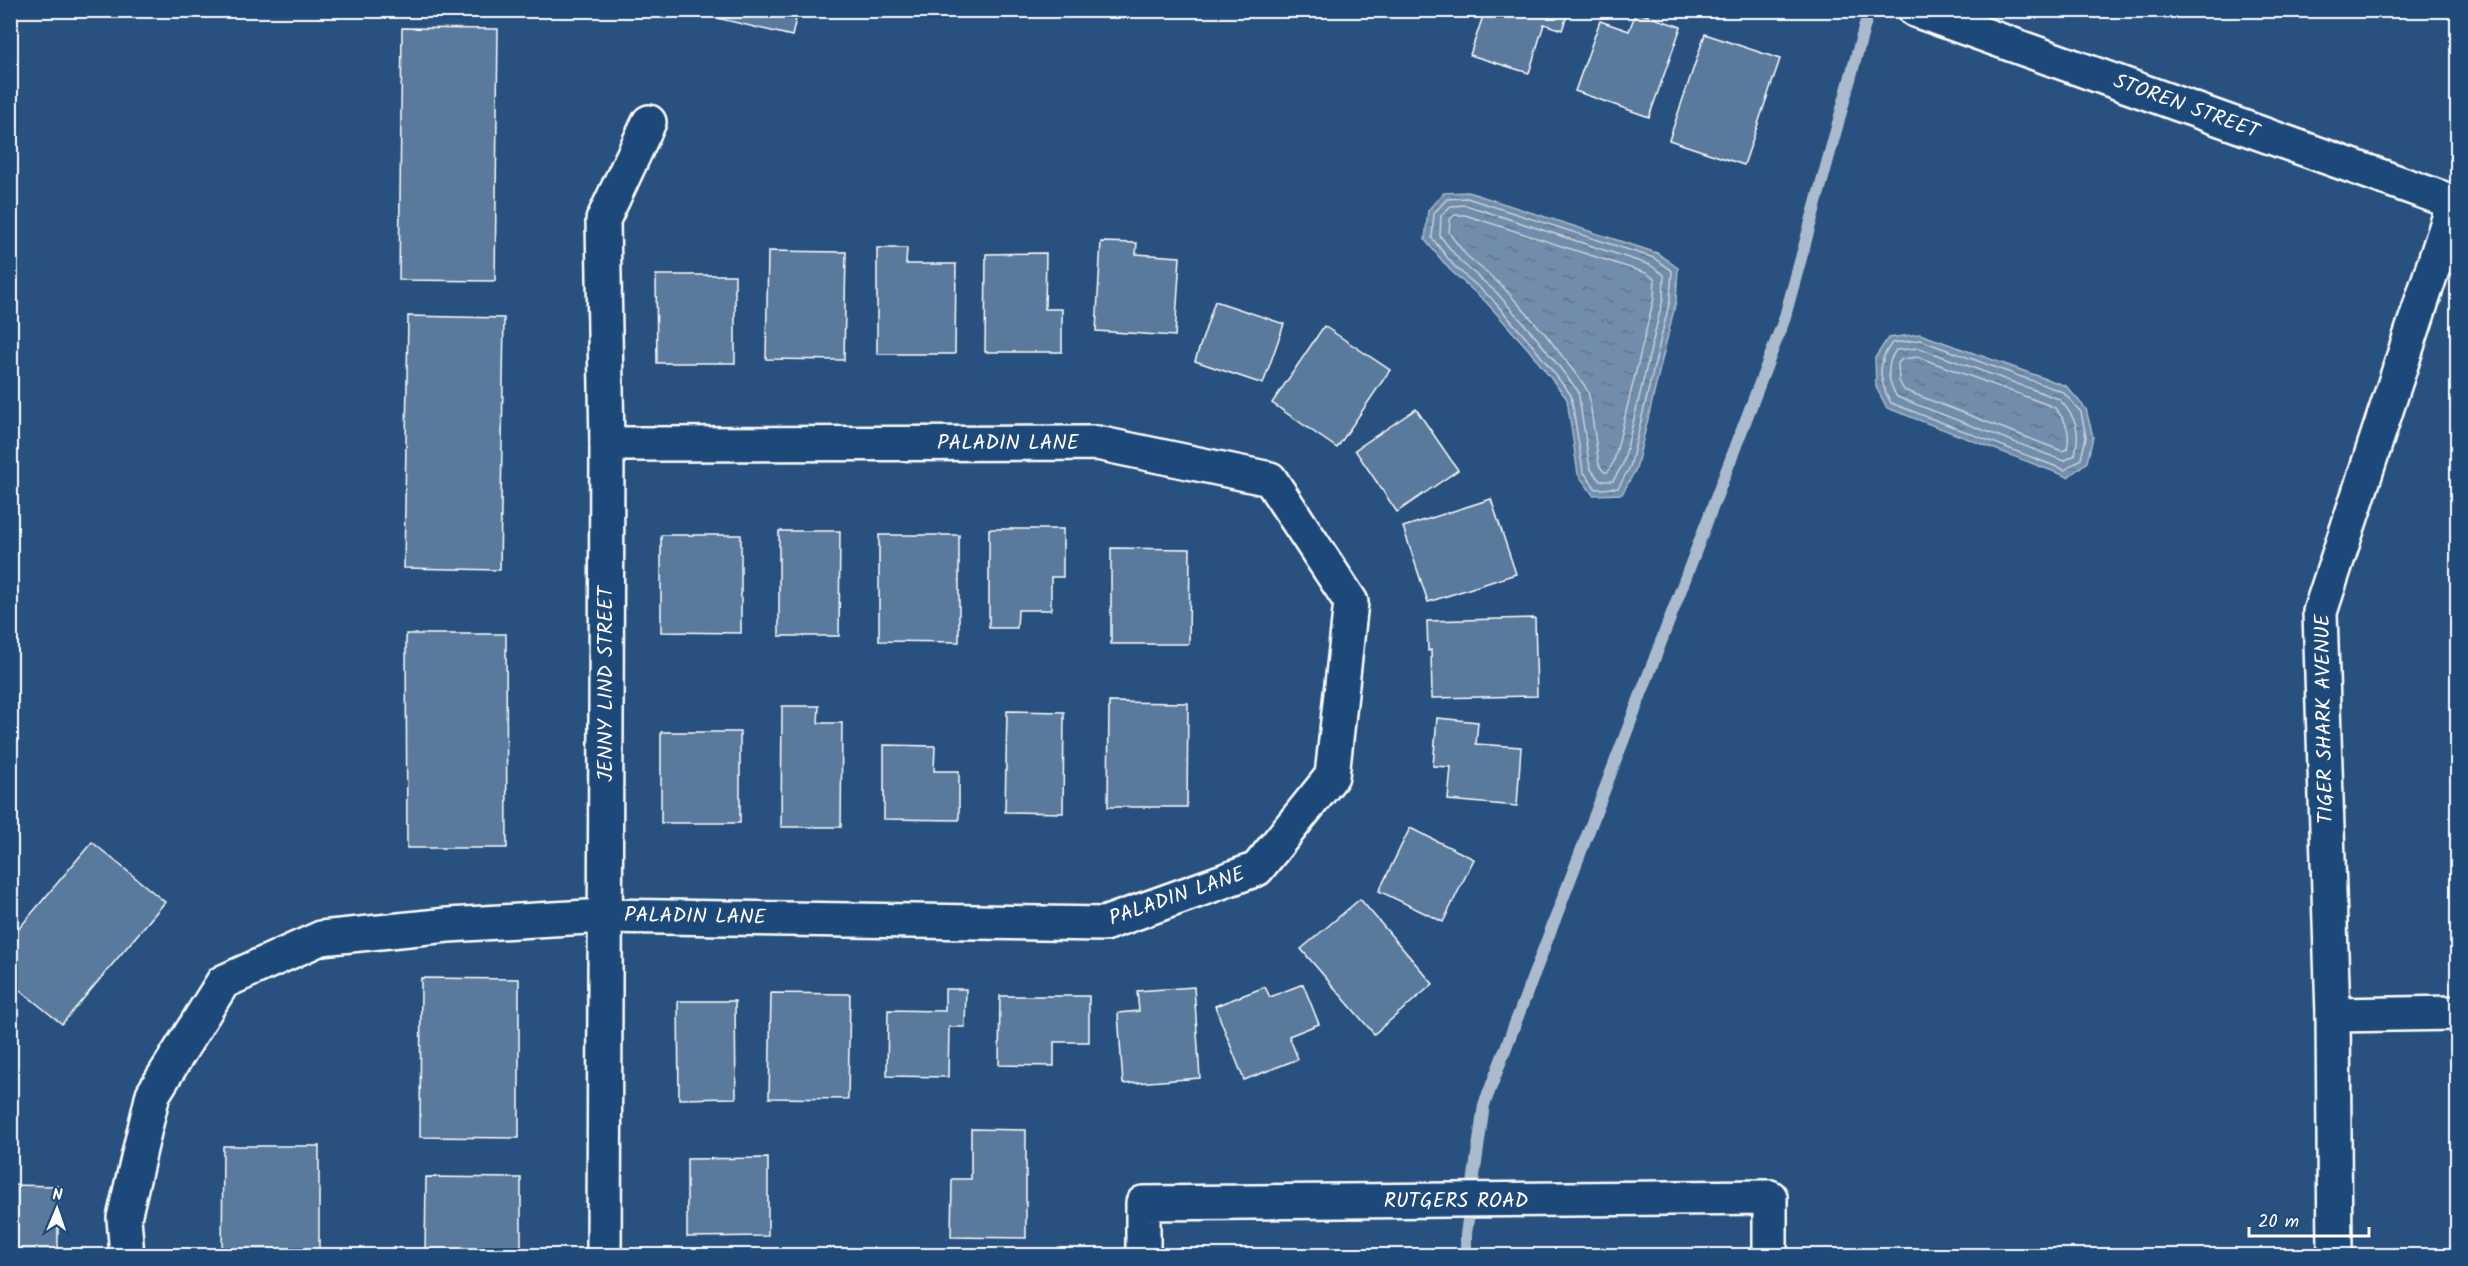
<svg xmlns="http://www.w3.org/2000/svg" width="2468" height="1266" viewBox="0 0 2468 1266" font-family="Kalam,sans-serif">
	<style>
		.water { fill: url(#water-ripples); stroke: #aabbcd; stroke-width: 1.5 }
		.lines { fill: none; stroke-linecap: round; stroke-linejoin: round }
		.shore { stroke: #c6d1dd; stroke-width: 1.5 }
		.stream { stroke: #aabbcd; stroke-width: 12 }
		.building { fill: #5a7a9d; stroke: #fff; stroke-width: 1.5 }
		.minor-casing { stroke: #fff; stroke-width: 38 }
		.minor { stroke: #1f4a7a; stroke-width: 33 }
		.labels { text-anchor: middle; dominant-baseline: central; stroke-width: 4.5; stroke-linejoin: round; paint-order: stroke }
		.street-label { font-size: 21px; fill: #fff; stroke: #1f4a7a }
	</style>
	<defs>
		<pattern id="water-ripples" width="26" height="14" patternUnits="userSpaceOnUse" patternTransform="scale(1.5)"><rect width="26" height="14" fill="#718dab"/><path d="M2 4q2-2 4 0t4 0M15 11q2-2 4 0t4 0" fill="none" stroke="#64768a"/></pattern>
	</defs>
	<rect width="100%" height="100%" fill="#28517f"/>
	<filter id="ink" filterUnits="userSpaceOnUse"><feTurbulence type="fractalNoise" baseFrequency=".0167" numOctaves="2"/><feDisplacementMap in="SourceGraphic" scale="12" xChannelSelector="R" yChannelSelector="G"/><feConvolveMatrix kernelMatrix="1 2 1 2 8 2 1 2 1" color-interpolation-filters="sRGB"/></filter>
	<g filter="url(#ink)">
		<g class="water">
			<path d="M1468 192 1657 253 1678 268 1676 301 1636 469 1622 494 1593 495 1578 474 1567 399 1529 350 1486 302 1450 270 1425 240 1428 210 1444 193Z"/>
			<path d="M1920 334 2066 386 2086 409 2093 437 2087 462 2068 477 1887 408 1876 387 1875 358 1888 338Z"/>
		</g>
		<g class="lines">
			<g class="shore">
				<path d="M1467 198 1654 258 1672 271 1670 300 1630 467 1618 488 1596 489 1583 471 1571 395 1533 346 1491 298 1454 266 1432 238 1434 213 1447 199Z"/>
				<path d="M1466 205 1650 265 1664 275 1663 299 1623 464 1613 481H1600L1590 468 1578 391 1539 341 1497 293 1460 261 1440 236 1441 215 1451 206Z"/>
				<path d="M1465 215 1646 273 1655 279 1654 298 1614 461 1608 472H1604L1599 465 1589 395 1585 386 1546 335 1503 287 1466 255 1449 233 1450 219 1455 215Z"/>
				<path d="M1920 340 2063 392 2081 412 2086 437 2081 459 2065 470 1891 403C1879 381 1876 363 1892 343Z"/>
				<path d="M1919 348 2059 399C2076 418 2081 429 2075 455L2064 461 1897 397C1888 382 1885 365 1896 350Z"/>
				<path d="M1918 357 2054 407C2066 420 2071 431 2067 449L2062 451 1904 390 1899 381 1898 363 1902 359Z"/>
			</g>
			<path class="stream" d="M1466 1256V1234L1484 1105 1784 320 1869 10"/>
		</g>
		<g class="building">
			<path d="M715 10H798L792 36 713 17Z"/>
			<path d="M1485 10H1569L1562 30 1544 24 1529 73 1470 55Z"/>
			<path d="M1636 12 1681 27 1649 117 1575 91 1600 21 1629 31Z"/>
			<path d="M402 28 498 29 495 281 399 280Z"/>
			<path d="M1705 34 1780 59 1744 165 1669 140Z"/>
			<path d="M1101 242 1137 243 1136 254 1180 257 1175 336 1096 331Z"/>
			<path d="M877 248H907L906 264H956L955 354H877Z"/>
			<path d="M768 251 846 252 844 360 766 359Z"/>
			<path d="M1046 253 1045 309H1062V352H985L986 254Z"/>
			<path d="M656 275H735V363H657Z"/>
			<path d="M1215 301 1284 324 1263 384 1195 361Z"/>
			<path d="M408 316 504 318 500 570 404 568Z"/>
			<path d="M1324 326 1390 370 1337 448 1272 403Z"/>
			<path d="M1416 409 1458 470 1397 512 1355 450Z"/>
			<path d="M1491 499 1516 574 1428 602 1403 527Z"/>
			<path d="M989 529H1063V577H1051V610H1018L1017 628H989Z"/>
			<path d="M779 531H840L839 636H779Z"/>
			<path d="M661 535H741V633L661 632Z"/>
			<path d="M879 535H959V642L879 641Z"/>
			<path d="M1111 548 1190 549 1189 644H1111Z"/>
			<path d="M1535 618 1537 696 1432 698 1431 650 1428 651 1427 621Z"/>
			<path d="M406 634H506L507 848H407Z"/>
			<path d="M1109 702 1188 703 1187 807H1108Z"/>
			<path d="M782 706H819L818 723H842L841 827H781Z"/>
			<path d="M1007 711 1064 712 1063 813 1005 812Z"/>
			<path d="M1437 718 1478 722 1476 744 1521 747 1517 806 1448 800 1451 767 1433 766Z"/>
			<rect x="661" y="732" width="79" height="91"/>
			<path d="M884 745 935 746 934 771H959V820L884 819Z"/>
			<path d="M1410 828 1474 859 1443 922 1379 891Z"/>
			<path d="M92 842 165 902 62 1024 10 982V939Z"/>
			<path d="M1360 899 1433 984 1374 1034 1301 949Z"/>
			<path d="M421 978 519 979V1138L420 1137Z"/>
			<path d="M1303 984 1319 1024 1289 1036 1298 1059 1244 1080 1215 1006 1265 987 1270 997Z"/>
			<path d="M1194 987 1200 1078 1123 1084 1118 1013 1139 1011 1137 991Z"/>
			<path d="M945 989H966L965 1027H949L948 1077 887 1076 888 1010 945 1011Z"/>
			<path d="M771 993 850 994 848 1099 769 1098Z"/>
			<path d="M1000 996H1089V1042H1054V1066L999 1065Z"/>
			<path d="M678 1001H735L736 1098 679 1099Z"/>
			<path d="M971 1129 1026 1130V1238L951 1237 952 1179H971Z"/>
			<path d="M223 1146H319V1256H222Z"/>
			<path d="M768 1158V1236L687 1237V1159Z"/>
			<path d="M426 1177 521 1178V1256H425Z"/>
			<path d="M10 1185 58 1186V1256H10Z"/>
		</g>
		<g class="lines">
			<defs>
				<g id="minor">
					<path d="M1915 10 2458 204"/>
					<path d="M2333 1015 2458 1013"/>
					<path d="M127 1256 124 1218 153 1094 223 982 321 938 448 925 605 916 1104 924 1257 869 1332 776 1351 602 1270 479 1097 443 607 444"/>
					<path d="M604 1256 607 444 603 220 649 122"/>
					<path d="M1143 1256V1203L1770 1197V1256"/>
					<path d="M2335 1256 2333 1015 2320 612 2454 203"/>
				</g>
			</defs>
			<use href="#minor" class="minor-casing"/>
			<use href="#minor" class="minor"/>
		</g>
	</g>
	<g class="labels">
		<g class="street-label">
			<text transform="translate(2186 107) rotate(20)">STOREN STREET</text>
			<text x="1008" y="443">PALADIN LANE</text>
			<text transform="translate(606 684) rotate(-90)">JENNY LIND STREET</text>
			<text transform="translate(2325 719) rotate(-91)">TIGER SHARK AVENUE</text>
			<text transform="translate(1177 897) rotate(-19)">PALADIN LANE</text>
			<text transform="translate(695 917) rotate(1)">PALADIN LANE</text>
			<text x="1456" y="1201">RUTGERS ROAD</text>
		</g>
	</g>
	<rect width="2468" height="1266" fill="none" stroke="#1f4a7a" stroke-width="36"/>
	<rect x="18" y="18" width="2432" height="1230" fill="none" stroke="#fff" stroke-width="2" filter="url(#ink)"/>
	<g transform="translate(57 1209) rotate(2)" stroke="#1f4a7a" stroke-width="4.5" paint-order="stroke">
	<path d="M0-4.5L10 22L0 15L-10 22Z" fill="#ffffff"/>
	<text y="-9" font-size="16" font-weight="bold" text-anchor="middle" fill="#ffffff">N</text>
	</g>
	<path d="M2249 1227v9h120v-9" fill="none" stroke="#ffffff" stroke-width="3"/>
	<text x="2258" y="1227" font-size="18" fill="#ffffff" stroke="#1f4a7a" stroke-width="4.5" paint-order="stroke">20 m</text>
</svg>
